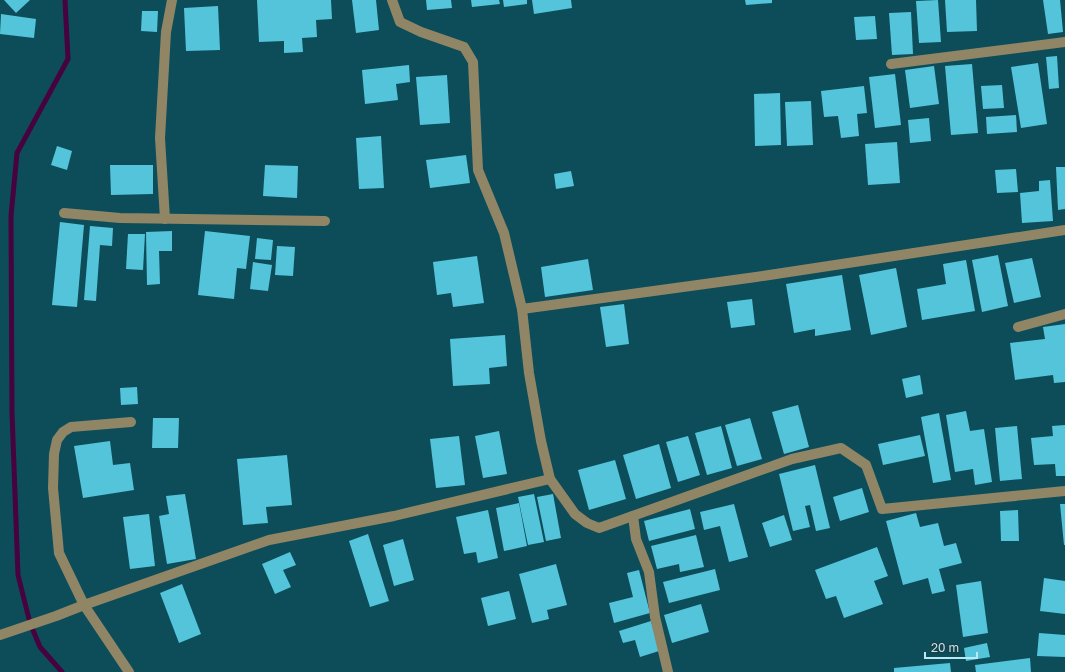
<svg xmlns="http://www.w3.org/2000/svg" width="1065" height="672" viewBox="0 0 1065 672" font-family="'Golos Text',sans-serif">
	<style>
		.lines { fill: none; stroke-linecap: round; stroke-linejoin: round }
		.stream { stroke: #470240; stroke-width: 5 }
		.building { fill: #54c4db }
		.minor { stroke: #908666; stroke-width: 10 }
	</style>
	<rect width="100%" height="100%" fill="#0d4d59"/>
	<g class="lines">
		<path class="stream" d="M62 672 40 647 30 623 18 575 12 413 11 216 17 153 68 59 65 0"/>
	</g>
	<g class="building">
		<path d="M4 0H30L16 13Z"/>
		<path d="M257 0H331L332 19 316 20 317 37 302 38 303 52 284 53V41L259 42Z"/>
		<path d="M352 0H376L379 30 356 33Z"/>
		<path d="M426 0H451L452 8 427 10Z"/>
		<path d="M471 0H499L500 4 472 7Z"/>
		<path d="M503 0H527V4L504 7Z"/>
		<path d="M532 0H571L572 8 534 14Z"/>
		<path d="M745 0H772V3L746 5Z"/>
		<path d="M938 0 941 42 919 43 916 1Z"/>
		<path d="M945 0H976L977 31 947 32Z"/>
		<path d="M1043 0H1060L1063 32 1048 34Z"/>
		<path d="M218 6 220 50 186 51 184 8Z"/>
		<path d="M142 11H158L157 32 141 31Z"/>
		<path d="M911 12 913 54 892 55 889 13Z"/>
		<path d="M1 14 36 19 34 38 0 34Z"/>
		<path d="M875 16 877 39 856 40 854 17Z"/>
		<path d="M1057 56 1059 88 1049 89 1046 57Z"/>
		<path d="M1038 63 1047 124 1021 128 1011 67Z"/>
		<path d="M972 64 978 133 951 135 945 66Z"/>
		<path d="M409 65 410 82 396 84 398 100 365 104 362 70Z"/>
		<path d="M934 66 939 104 910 108 905 70Z"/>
		<path d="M895 74 901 125 875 128 869 77Z"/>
		<path d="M447 75 450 123 420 125 416 77Z"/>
		<path d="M1002 85 1004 108 983 109 981 86Z"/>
		<path d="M864 86 867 113 857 114 859 136 841 138 838 116 824 117 821 91Z"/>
		<path d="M780 93 781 145 755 146 754 94Z"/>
		<path d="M811 101 813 145 787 146 785 102Z"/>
		<path d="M1016 115 1017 132 987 134 986 117Z"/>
		<path d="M929 118 931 141 910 143 908 120Z"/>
		<path d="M381 136 384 188 359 189 356 138Z"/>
		<path d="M897 142 900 183 868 185 865 144Z"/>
		<path d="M57 146 72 151 67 170 51 165Z"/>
		<path d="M466 155 470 183 430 188 426 160Z"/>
		<path d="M110 165H153V194L111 195Z"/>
		<path d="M265 165 298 166 297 198 263 196Z"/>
		<path d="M1056 167H1065V209L1058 210Z"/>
		<path d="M1016 169 1018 192 997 193 995 170Z"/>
		<path d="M571 171 574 186 556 189 554 174Z"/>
		<path d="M1050 180 1053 221 1022 223 1020 193 1039 191V181Z"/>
		<path d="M60 222 84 225 77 307 52 305Z"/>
		<path d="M90 226 113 228 112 246 100 245 96 301 84 300Z"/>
		<path d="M172 231V251H159L160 284 147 285 146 232Z"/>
		<path d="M205 231 250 236 246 269 237 268 234 299 198 295Z"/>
		<path d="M128 234H145L143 270 126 269Z"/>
		<path d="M257 238 273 240 271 260 255 259Z"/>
		<path d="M277 246 295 247 293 276 275 275Z"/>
		<path d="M998 255 1008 306 982 312 972 260Z"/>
		<path d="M477 256 484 303 453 307 451 293 437 295 433 262Z"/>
		<path d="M1032 258 1041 297 1014 303 1005 263Z"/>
		<path d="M588 259 593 290 545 297 541 267Z"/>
		<path d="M966 260 975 311 922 320 917 289 946 284 943 264Z"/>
		<path d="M253 262 272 265 268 291 250 289Z"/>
		<path d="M896 268 907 327 871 335 859 275Z"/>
		<path d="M842 275 851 330 815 336V329L794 333 786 284Z"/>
		<path d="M752 299 755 325 731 328 727 302Z"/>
		<path d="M624 304 629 344 606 347 600 307Z"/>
		<path d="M1065 324V382L1054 383 1053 375 1015 380 1010 343 1045 339 1043 327Z"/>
		<path d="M505 335 507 366 489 368 490 384 453 386 450 339Z"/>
		<path d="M920 375 923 394 906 398 902 379Z"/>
		<path d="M137 387 138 404 121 405 120 388Z"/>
		<path d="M798 405 809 447 784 454 772 412Z"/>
		<path d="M966 411 970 431 984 429 992 482 975 485 973 469 955 472 946 415Z"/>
		<path d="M939 413 951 480 933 483 921 417Z"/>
		<path d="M153 418H179L178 448H152Z"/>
		<path d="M750 418 762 459 737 466 725 425Z"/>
		<path d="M1065 425V476H1056L1055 464 1034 465 1031 438 1053 436 1052 426Z"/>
		<path d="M721 426 732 468 707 475 695 433Z"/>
		<path d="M1017 426 1022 479 1000 481 995 428Z"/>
		<path d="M499 431 507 474 483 478 475 436Z"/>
		<path d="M920 435 925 456 883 465 878 444Z"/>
		<path d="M459 436 465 485 436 488 430 439Z"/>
		<path d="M688 436 700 475 678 482 666 442Z"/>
		<path d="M110 441 113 465 130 463 134 490 83 498 74 446Z"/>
		<path d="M659 444 671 488 636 499 623 455Z"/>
		<path d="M287 455 292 505 266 507 268 523 243 525 237 459Z"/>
		<path d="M615 460 626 499 589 510 578 470Z"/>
		<path d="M815 465 830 528 816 531 810 505 805 506 810 527 793 531 779 474Z"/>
		<path d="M862 488 869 512 840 521 833 497Z"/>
		<path d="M185 494 196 559 167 564 159 516 169 514 166 496Z"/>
		<path d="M534 494 544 542 528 545 518 497Z"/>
		<path d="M553 494 561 538 546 541 537 497Z"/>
		<path d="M519 503 527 546 504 551 496 508Z"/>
		<path d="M734 504 748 557 729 562 720 526 704 530 700 512Z"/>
		<path d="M1060 504H1065V545H1064Z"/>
		<path d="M690 509 695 529 649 541 644 521Z"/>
		<path d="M488 510 498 558 478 563 476 552 464 554 456 517Z"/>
		<path d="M1018 510 1019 541H1001L1000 511Z"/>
		<path d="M916 513 920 527 938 523 944 546 956 543 962 563 939 569 945 591 932 594 928 578 903 585 886 521Z"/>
		<path d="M149 514 155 566 130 569 123 517Z"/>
		<path d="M784 515 792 540 770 547 762 523Z"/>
		<path d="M368 534 389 601 370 607 349 541Z"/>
		<path d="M696 535 704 567 680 572 679 564 657 569 651 546Z"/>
		<path d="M403 539 414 580 394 586 383 545Z"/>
		<path d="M877 547 888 576 874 581 883 604 844 618 836 596 826 599 815 570Z"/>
		<path d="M290 552 296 565 283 570 291 587 275 594 262 564Z"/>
		<path d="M556 564 567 605 547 610 549 619 532 623 519 574Z"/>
		<path d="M715 569 720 590 669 603 663 582Z"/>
		<path d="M639 570 650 613 614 623 609 603 633 597 627 573Z"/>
		<path d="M1044 578 1065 581V614L1040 611Z"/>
		<path d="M981 581 988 633 963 637 956 585Z"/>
		<path d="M182 584 201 634 179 643 160 593Z"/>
		<path d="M509 591 516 619 488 626 481 598Z"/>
		<path d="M701 604 709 632 672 643 664 615Z"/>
		<path d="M651 621 659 651 640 657 635 640 623 643 619 631Z"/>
		<path d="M1039 633 1065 635V657L1037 656Z"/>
		<path d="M987 643 990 657 966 661 964 648Z"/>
		<path d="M1030 658 1031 672H976L975 665Z"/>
		<path d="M950 663 951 672H894V668Z"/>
	</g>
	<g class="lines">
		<g class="minor">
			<path d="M392 0 400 22 421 32 464 47 473 62 478 170 504 233 522 309 529 373 541 441 550 479 575 514 587 523 599 528 792 459 841 448 866 465 882 509 1065 491"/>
			<path d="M891 64 1065 42"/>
			<path d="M64 213 120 218 325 221"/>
			<path d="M165 219 160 138 166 32 172 0"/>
			<path d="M522 309 756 277 1065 230"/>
			<path d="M1018 327 1065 314"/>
			<path d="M633 516 636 539 649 572 655 617 668 672"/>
			<path d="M0 635 56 616 84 605 269 540 394 516 550 479"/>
			<path d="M129 672 84 605 59 553 53 488 54 454 57 440 63 432 71 427 131 422"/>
		</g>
	</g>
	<path d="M925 652v6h52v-6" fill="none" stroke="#b8e9f4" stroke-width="2"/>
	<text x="931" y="652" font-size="12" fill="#b8e9f4" stroke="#1d4047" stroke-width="3" paint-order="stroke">20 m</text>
</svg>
